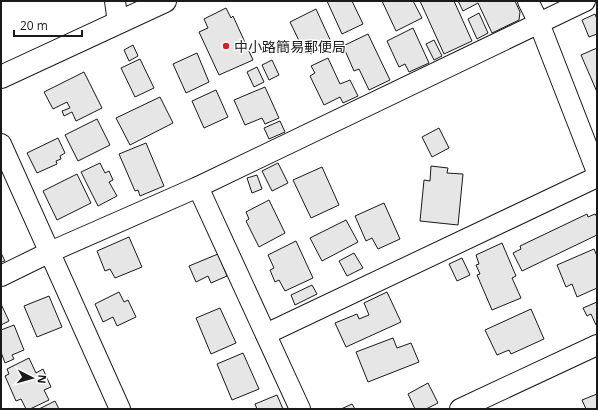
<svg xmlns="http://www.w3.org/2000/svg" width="598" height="410" viewBox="0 0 598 410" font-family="'Open Sans','Noto Sans JP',sans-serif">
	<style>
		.building { fill: #e6e6e6; stroke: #1a1a1a }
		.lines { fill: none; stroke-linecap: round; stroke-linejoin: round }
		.street-casing { stroke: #1a1a1a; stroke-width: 22 }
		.highway-casing { stroke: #1a1a1a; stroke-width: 24 }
		.street { stroke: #fff; stroke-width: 20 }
		.highway { stroke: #fff; stroke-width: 22 }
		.poi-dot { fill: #c62828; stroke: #fff; stroke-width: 1.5 }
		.labels { text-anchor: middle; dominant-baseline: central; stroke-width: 3; stroke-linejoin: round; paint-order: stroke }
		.poi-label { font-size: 14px; fill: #1a1a1a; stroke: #fff; text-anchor: start }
	</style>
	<rect width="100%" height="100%" fill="#fff"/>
	<g class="building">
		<path d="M327 1H352L363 24 342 34Z"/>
		<path d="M382 1H413L422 18 396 31Z"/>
		<path d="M420 1H454L472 41 444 54Z"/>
		<path d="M458 1H515L520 12 519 20 492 33 478 3 463 11Z"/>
		<path d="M226 8 231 18 233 16 253 60 219 75 199 32 208 28 204 19Z"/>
		<path d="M316 9 332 44 311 54 308 49 304 51 290 22Z"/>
		<path d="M479 13 488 33 477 39 468 19Z"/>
		<path d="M595 14 597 19V34L589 37 582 20Z"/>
		<path d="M413 28 429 63 409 72 405 64 399 67 387 41Z"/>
		<path d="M368 34 390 80 369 90 359 69 354 71 343 46Z"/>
		<path d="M434 40 442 56 434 60 426 44Z"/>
		<path d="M133 45 138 56 129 61 124 50Z"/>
		<path d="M597 48V92L581 55Z"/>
		<path d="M197 53 209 82 186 93 173 64Z"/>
		<path d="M328 58 340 84 350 80 358 96 343 103 340 97 324 105 310 76 315 73 311 66Z"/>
		<path d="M140 59 154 88 135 97 121 68Z"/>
		<path d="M272 60 279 75 269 80 262 65Z"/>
		<path d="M257 67 264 82 254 87 247 72Z"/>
		<path d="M84 72 102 108 76 121 72 112 64 116 62 111 70 108 67 102 53 109 44 92Z"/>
		<path d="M265 87 279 118 265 124 262 118 245 125 234 100Z"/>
		<path d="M216 90 228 117 204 128 192 101Z"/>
		<path d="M160 97 173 123 130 145 116 118Z"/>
		<path d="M97 119 110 145 78 161 65 135Z"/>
		<path d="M280 121 285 132 269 139 264 128Z"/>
		<path d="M439 128 449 148 432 157 422 137Z"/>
		<path d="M58 138 65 153 60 156 61 159 56 161 57 164 37 173 27 153Z"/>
		<path d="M146 143 164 186 140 196 138 190 135 191 119 154Z"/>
		<path d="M100 163 105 173 109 171 113 180 109 182 117 196 98 206 81 172Z"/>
		<path d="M278 163 288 183 272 191 262 171Z"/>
		<path d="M431 166 448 168 447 173 463 174 458 225 420 221 424 180 430 181Z"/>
		<path d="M322 167 339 205 311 218 293 180Z"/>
		<path d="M77 174 91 203 57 220 43 191Z"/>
		<path d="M257 175 262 189 252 193 247 178Z"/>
		<path d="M269 200 285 233 259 247 246 221 249 219 246 212Z"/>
		<path d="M384 203 400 239 378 249 372 238 366 241 355 216Z"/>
		<path d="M587 214 588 217 595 214 597 217V235L522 271 513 253 521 249 520 246Z"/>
		<path d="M346 220 358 242 322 261 310 238Z"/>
		<path d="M129 237 142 267 115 278 110 269 105 271 97 251Z"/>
		<path d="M296 241 313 278 285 291 279 280 275 282 270 270 274 268 268 255Z"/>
		<path d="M502 243 516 276 512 278 521 298 492 310 477 275 480 274 476 265 479 264 476 255Z"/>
		<path d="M594 249 597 256V288L577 297 572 284 566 287 557 265Z"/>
		<path d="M1 253 5 261 1 262Z"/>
		<path d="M354 253 363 268 347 276 339 261Z"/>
		<path d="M218 254 227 276 211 283 208 276 196 282 189 266Z"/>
		<path d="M462 258 470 275 457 281 449 264Z"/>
		<path d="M312 285 317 294 295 305 291 295Z"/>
		<path d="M119 292 124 302 128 300 136 317 117 326 113 317 103 322 95 304Z"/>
		<path d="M387 292 401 322 346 347 335 323 357 314 359 319 369 315 364 303Z"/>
		<path d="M49 296 62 327 37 337 24 306Z"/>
		<path d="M597 302V325H596L591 314 587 316 583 308Z"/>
		<path d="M1 304 9 321 1 325Z"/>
		<path d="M220 308 236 343 211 354 196 318Z"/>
		<path d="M531 309 544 339 511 354 509 350 497 355 485 330Z"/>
		<path d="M14 325 24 350 12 355 14 359 5 363 1 352V330Z"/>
		<path d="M393 338 397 348 411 343 419 362 368 382 356 352Z"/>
		<path d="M243 353 259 389 232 400 217 364Z"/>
		<path d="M29 358 36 373 43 369 51 387 44 390 49 400 30 409H26L21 399 16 401 5 376 9 374 7 369Z"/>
		<path d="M428 383 438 403 426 409H415L408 394Z"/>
		<path d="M597 394V409H586L582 400Z"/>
		<path d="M277 395 283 409H257L255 404Z"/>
		<path d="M55 401 59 409H39Z"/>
		<path d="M352 404 355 409H341Z"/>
	</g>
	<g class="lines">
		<defs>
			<g id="street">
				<path d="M115 1 118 23"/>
				<path d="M528 1 539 23 597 172"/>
				<path d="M1 144 120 409"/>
				<path d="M198 187 300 409"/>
				<path d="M1 276 50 252 198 187 585 1"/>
				<path d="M266 334 597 177"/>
				<path d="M460 409 597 345"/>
			</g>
			<path id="highway" d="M1 77 165 1"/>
		</defs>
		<use href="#street" class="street-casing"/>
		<use href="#highway" class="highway-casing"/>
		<use href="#street" class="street"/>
		<use href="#highway" class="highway"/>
	</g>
	<circle class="poi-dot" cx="226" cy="46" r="4"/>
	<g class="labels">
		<g class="poi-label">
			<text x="234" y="46">中小路簡易郵便局</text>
		</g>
	</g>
	<rect width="598" height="410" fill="none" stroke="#1a1a1a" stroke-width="4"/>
	<g transform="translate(32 378) rotate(96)" stroke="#ffffff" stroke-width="3" paint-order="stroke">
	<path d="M0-3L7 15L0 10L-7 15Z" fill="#1a1a1a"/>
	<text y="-6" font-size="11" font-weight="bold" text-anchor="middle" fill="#1a1a1a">N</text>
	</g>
	<path d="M14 30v6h68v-6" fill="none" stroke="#1a1a1a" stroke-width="2"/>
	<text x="20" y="30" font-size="12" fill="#1a1a1a" stroke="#ffffff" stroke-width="3" paint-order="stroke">20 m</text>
</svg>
